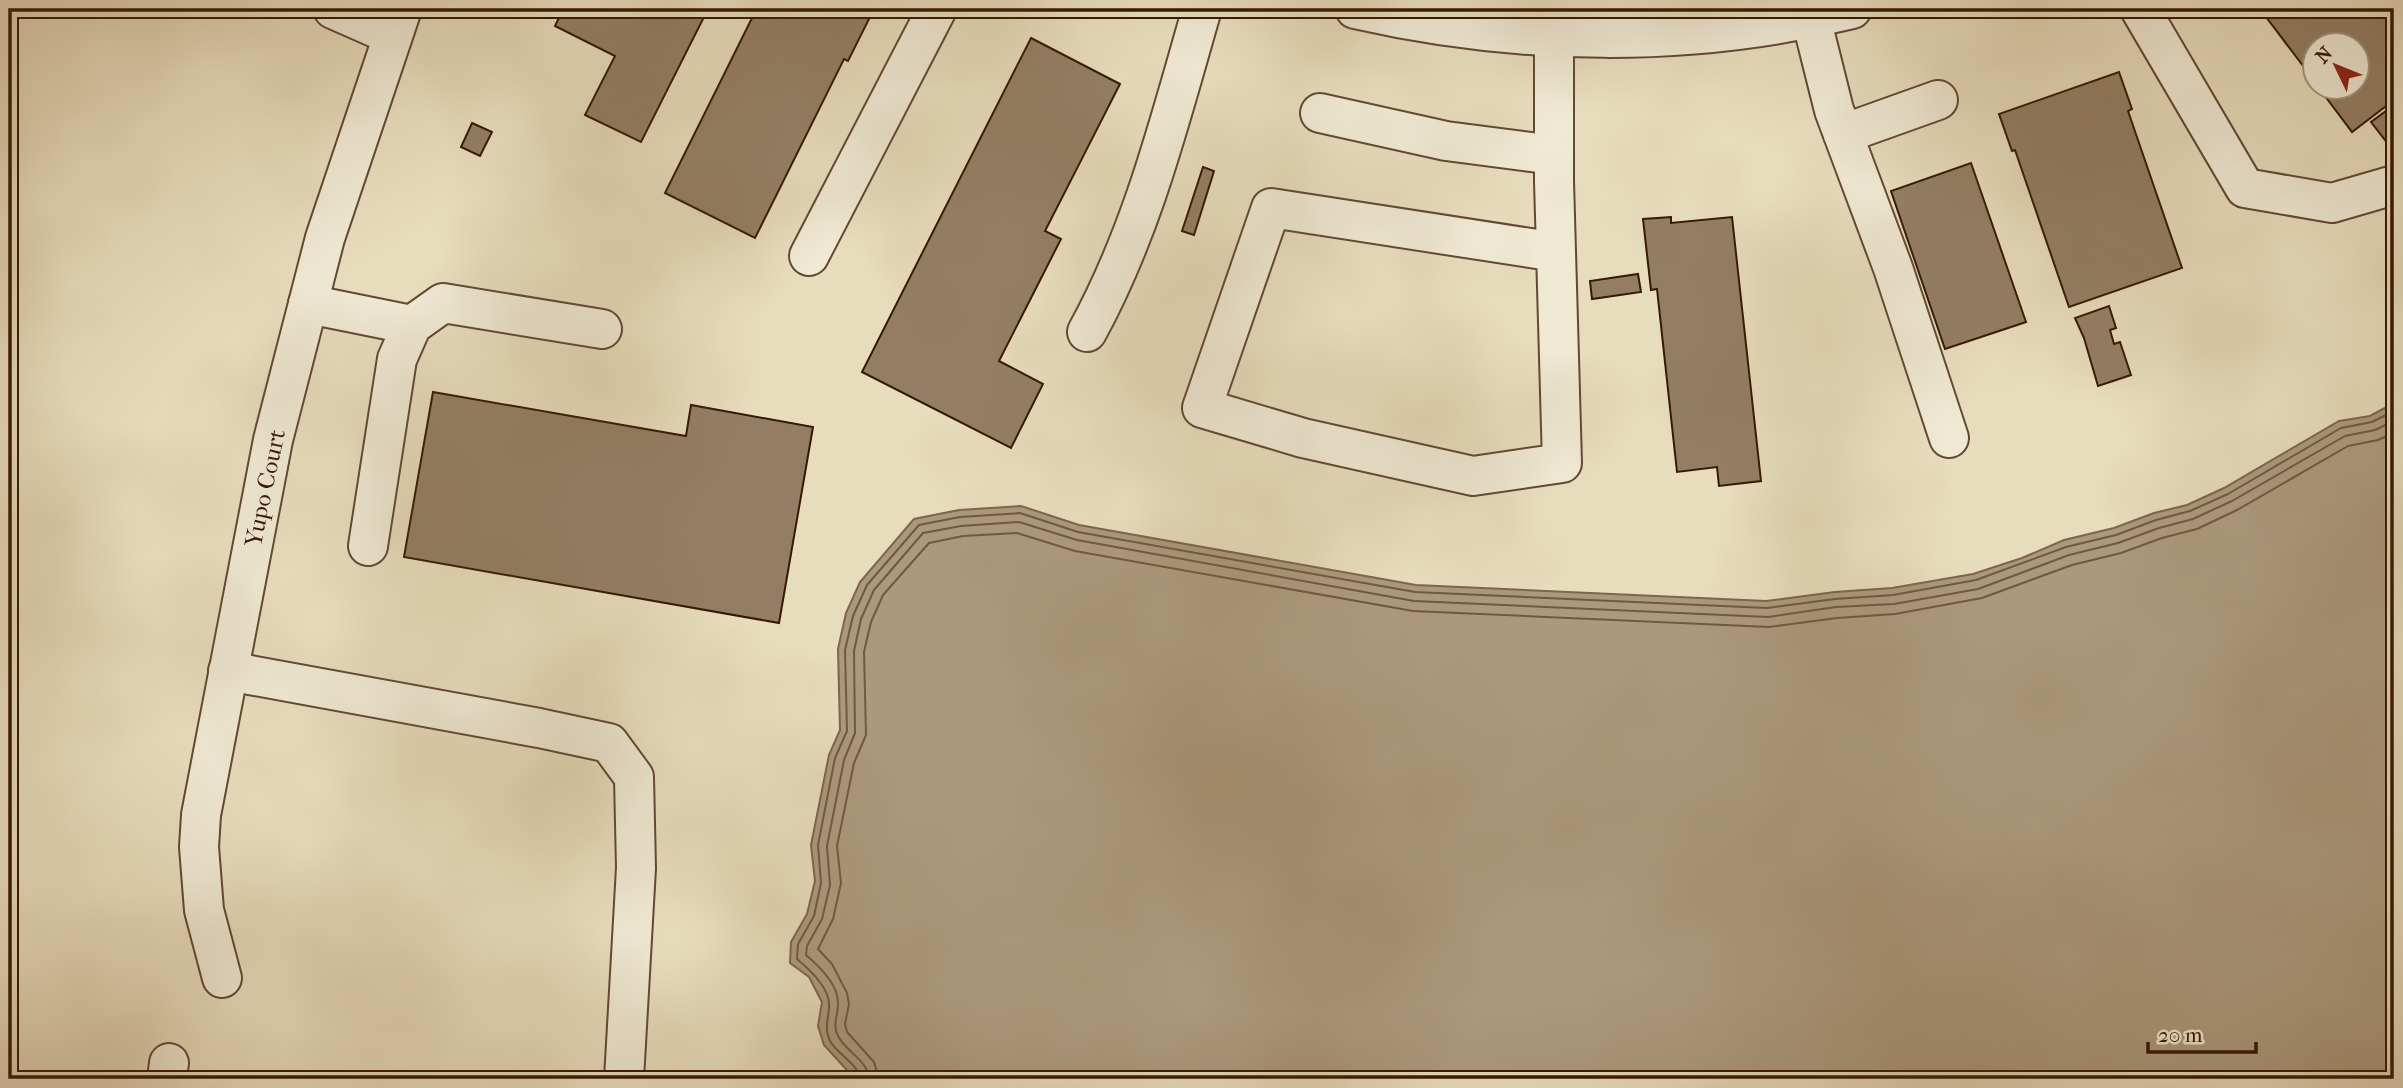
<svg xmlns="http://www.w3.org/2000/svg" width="2403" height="1088" viewBox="0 0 2403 1088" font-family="'IM FELL French Canon',serif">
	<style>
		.water { fill: #ab997e; stroke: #7d654e; stroke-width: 2 }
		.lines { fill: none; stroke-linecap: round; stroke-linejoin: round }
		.shore { stroke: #715842; stroke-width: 2 }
		.building { fill: #937e65; stroke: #371806; stroke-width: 2 }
		.minor-casing { stroke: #634934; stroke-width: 42 }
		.minor { stroke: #efe8d3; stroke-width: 38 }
		.labels { text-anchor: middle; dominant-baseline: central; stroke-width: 5; stroke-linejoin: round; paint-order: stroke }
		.street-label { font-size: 24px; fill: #371806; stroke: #efe8d3 }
	</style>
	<rect width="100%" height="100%" fill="#e7dcbc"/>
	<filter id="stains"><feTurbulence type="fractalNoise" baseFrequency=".00286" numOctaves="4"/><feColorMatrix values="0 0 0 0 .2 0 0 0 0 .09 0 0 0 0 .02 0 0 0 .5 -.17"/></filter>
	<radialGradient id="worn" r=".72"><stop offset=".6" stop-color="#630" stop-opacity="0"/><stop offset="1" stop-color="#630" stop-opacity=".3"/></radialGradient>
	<path class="water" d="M2394 403V1079H855L824 1045 818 1026 822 1002 809 977 790 963 791 942 807 914 815 881 811 845 829 755 840 730 838 649 846 613 860 582 914 519 959 510 1021 506 1079 525 1416 585 1766 601 1835 592 1892 588 1973 574 2022 558 2064 540 2114 528 2154 513 2187 505 2224 488 2339 421 2370 416Z"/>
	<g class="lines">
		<g class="shore">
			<path d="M860 1079C858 1063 837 1054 830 1041 823 1026 830 1017 829 1003 828 986 809 969 797 959L798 944 814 916 821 883 818 845 835 758 847 731 845 650 853 616 867 585 919 525 960 517 1020 513 1078 532 1415 592 1767 608 1835 599 1893 595 1976 580 2066 547 2116 535 2156 520 2190 511 2228 494 2341 428 2372 422 2394 411"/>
			<path d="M869 1079C868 1060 846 1052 838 1036 832 1025 838 1016 838 1004 839 985 819 966 806 955L807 946 822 919 830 885 827 846 844 760 855 733 854 651 861 619 874 590 923 533 961 526 1019 522 1077 540 1414 601 1768 617 1836 607 1894 604 1978 589 2069 555 2118 543 2159 528 2193 519 2232 501 2345 436 2375 430 2394 421"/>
			<path d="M879 1079 874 1062 847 1032 845 1024 849 1004 847 993 832 964 818 949 833 919 841 883 837 846 854 763 866 735 864 652 871 622 883 595 929 543 963 536 1017 533 1075 551 1413 611 1769 627 1837 618 1895 614 1982 598 2072 565 2121 553 2162 538 2197 529 2237 510 2348 446 2378 440 2394 433"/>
		</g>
	</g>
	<g class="building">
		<path d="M563 9H708L641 142 585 115 615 56 555 26Z"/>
		<path d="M753 9H874L848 61 844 59 755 238 665 193 754 14 751 13Z"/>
		<path d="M2260 9H2387L2394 18V100L2352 132 2319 88H2358V46H2316V83Z"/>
		<path d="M1031 38 1120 84 1045 231 1061 239 999 361 1043 384 1011 448 862 372Z"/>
		<path d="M2119 72 2132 109 2128 111 2182 268 2069 307 2015 150 2012 151 1999 114Z"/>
		<path d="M2394 105V133L2385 140 2371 122Z"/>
		<path d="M472 123 492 132 480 156 461 147Z"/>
		<path d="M1971 163 2026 322 1945 349 1891 191Z"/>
		<path d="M1203 167 1214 171 1194 235 1182 231Z"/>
		<path d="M1671 217V223L1732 217 1761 481 1719 486 1717 467 1677 472 1657 289 1651 290 1643 219Z"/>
		<path d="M1638 274 1641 292 1592 299 1590 281Z"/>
		<path d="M2109 306 2116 328 2110 330 2114 344 2120 342 2131 375 2098 386 2084 338 2075 318Z"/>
		<path d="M433 392 686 436 691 405 813 427 779 623 404 557Z"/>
	</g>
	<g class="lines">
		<defs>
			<g id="minor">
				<path d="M333 9 392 35"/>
				<path d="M1355 9C1517 46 1690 49 1852 9"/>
				<path d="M2140 9 2245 188 2332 203 2394 185"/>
				<path d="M1811 18 1834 110 1893 268 1949 438"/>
				<path d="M1554 36V181L1562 463 1473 476 1303 438 1202 408 1271 208 1556 252"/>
				<path d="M1320 113 1446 141 1554 155"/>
				<path d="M1843 134 1938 100"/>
				<path d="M809 256 937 9"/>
				<path d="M308 304 412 325"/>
				<path d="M1087 332C1143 230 1170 119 1202 9"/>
				<path d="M368 546 397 359 412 325 443 303 602 329"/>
				<path d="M228 671 539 728 609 743 634 777 636 868 624 1079"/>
				<path d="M222 978 204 910 199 847 201 815 273 440 325 238 402 9"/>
				<path d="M167 1079 169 1063"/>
			</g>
		</defs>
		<use href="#minor" class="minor-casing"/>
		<use href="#minor" class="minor"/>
	</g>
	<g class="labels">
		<g class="street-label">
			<text transform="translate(265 488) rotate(-78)">Yupo Court</text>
		</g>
	</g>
	<rect width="2403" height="1088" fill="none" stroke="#e7dcbc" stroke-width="35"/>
	<rect x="10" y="10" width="2382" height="1067" fill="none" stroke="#371806" stroke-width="3.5"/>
	<rect x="18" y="18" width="2368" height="1053" fill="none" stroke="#371806" stroke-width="2"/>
	<g transform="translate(2336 66) rotate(313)"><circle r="33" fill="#efe8d3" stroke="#a59581" stroke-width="2"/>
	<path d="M0-5L12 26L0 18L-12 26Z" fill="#8f2418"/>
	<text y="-10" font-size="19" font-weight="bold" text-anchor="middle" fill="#371806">N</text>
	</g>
	<path d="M2148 1042v10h108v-10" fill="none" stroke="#371806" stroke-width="3.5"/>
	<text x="2158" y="1042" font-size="21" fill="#371806" stroke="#efe8d3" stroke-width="5" paint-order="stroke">20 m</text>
	<rect width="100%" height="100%" filter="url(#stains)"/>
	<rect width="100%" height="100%" fill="url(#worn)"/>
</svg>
